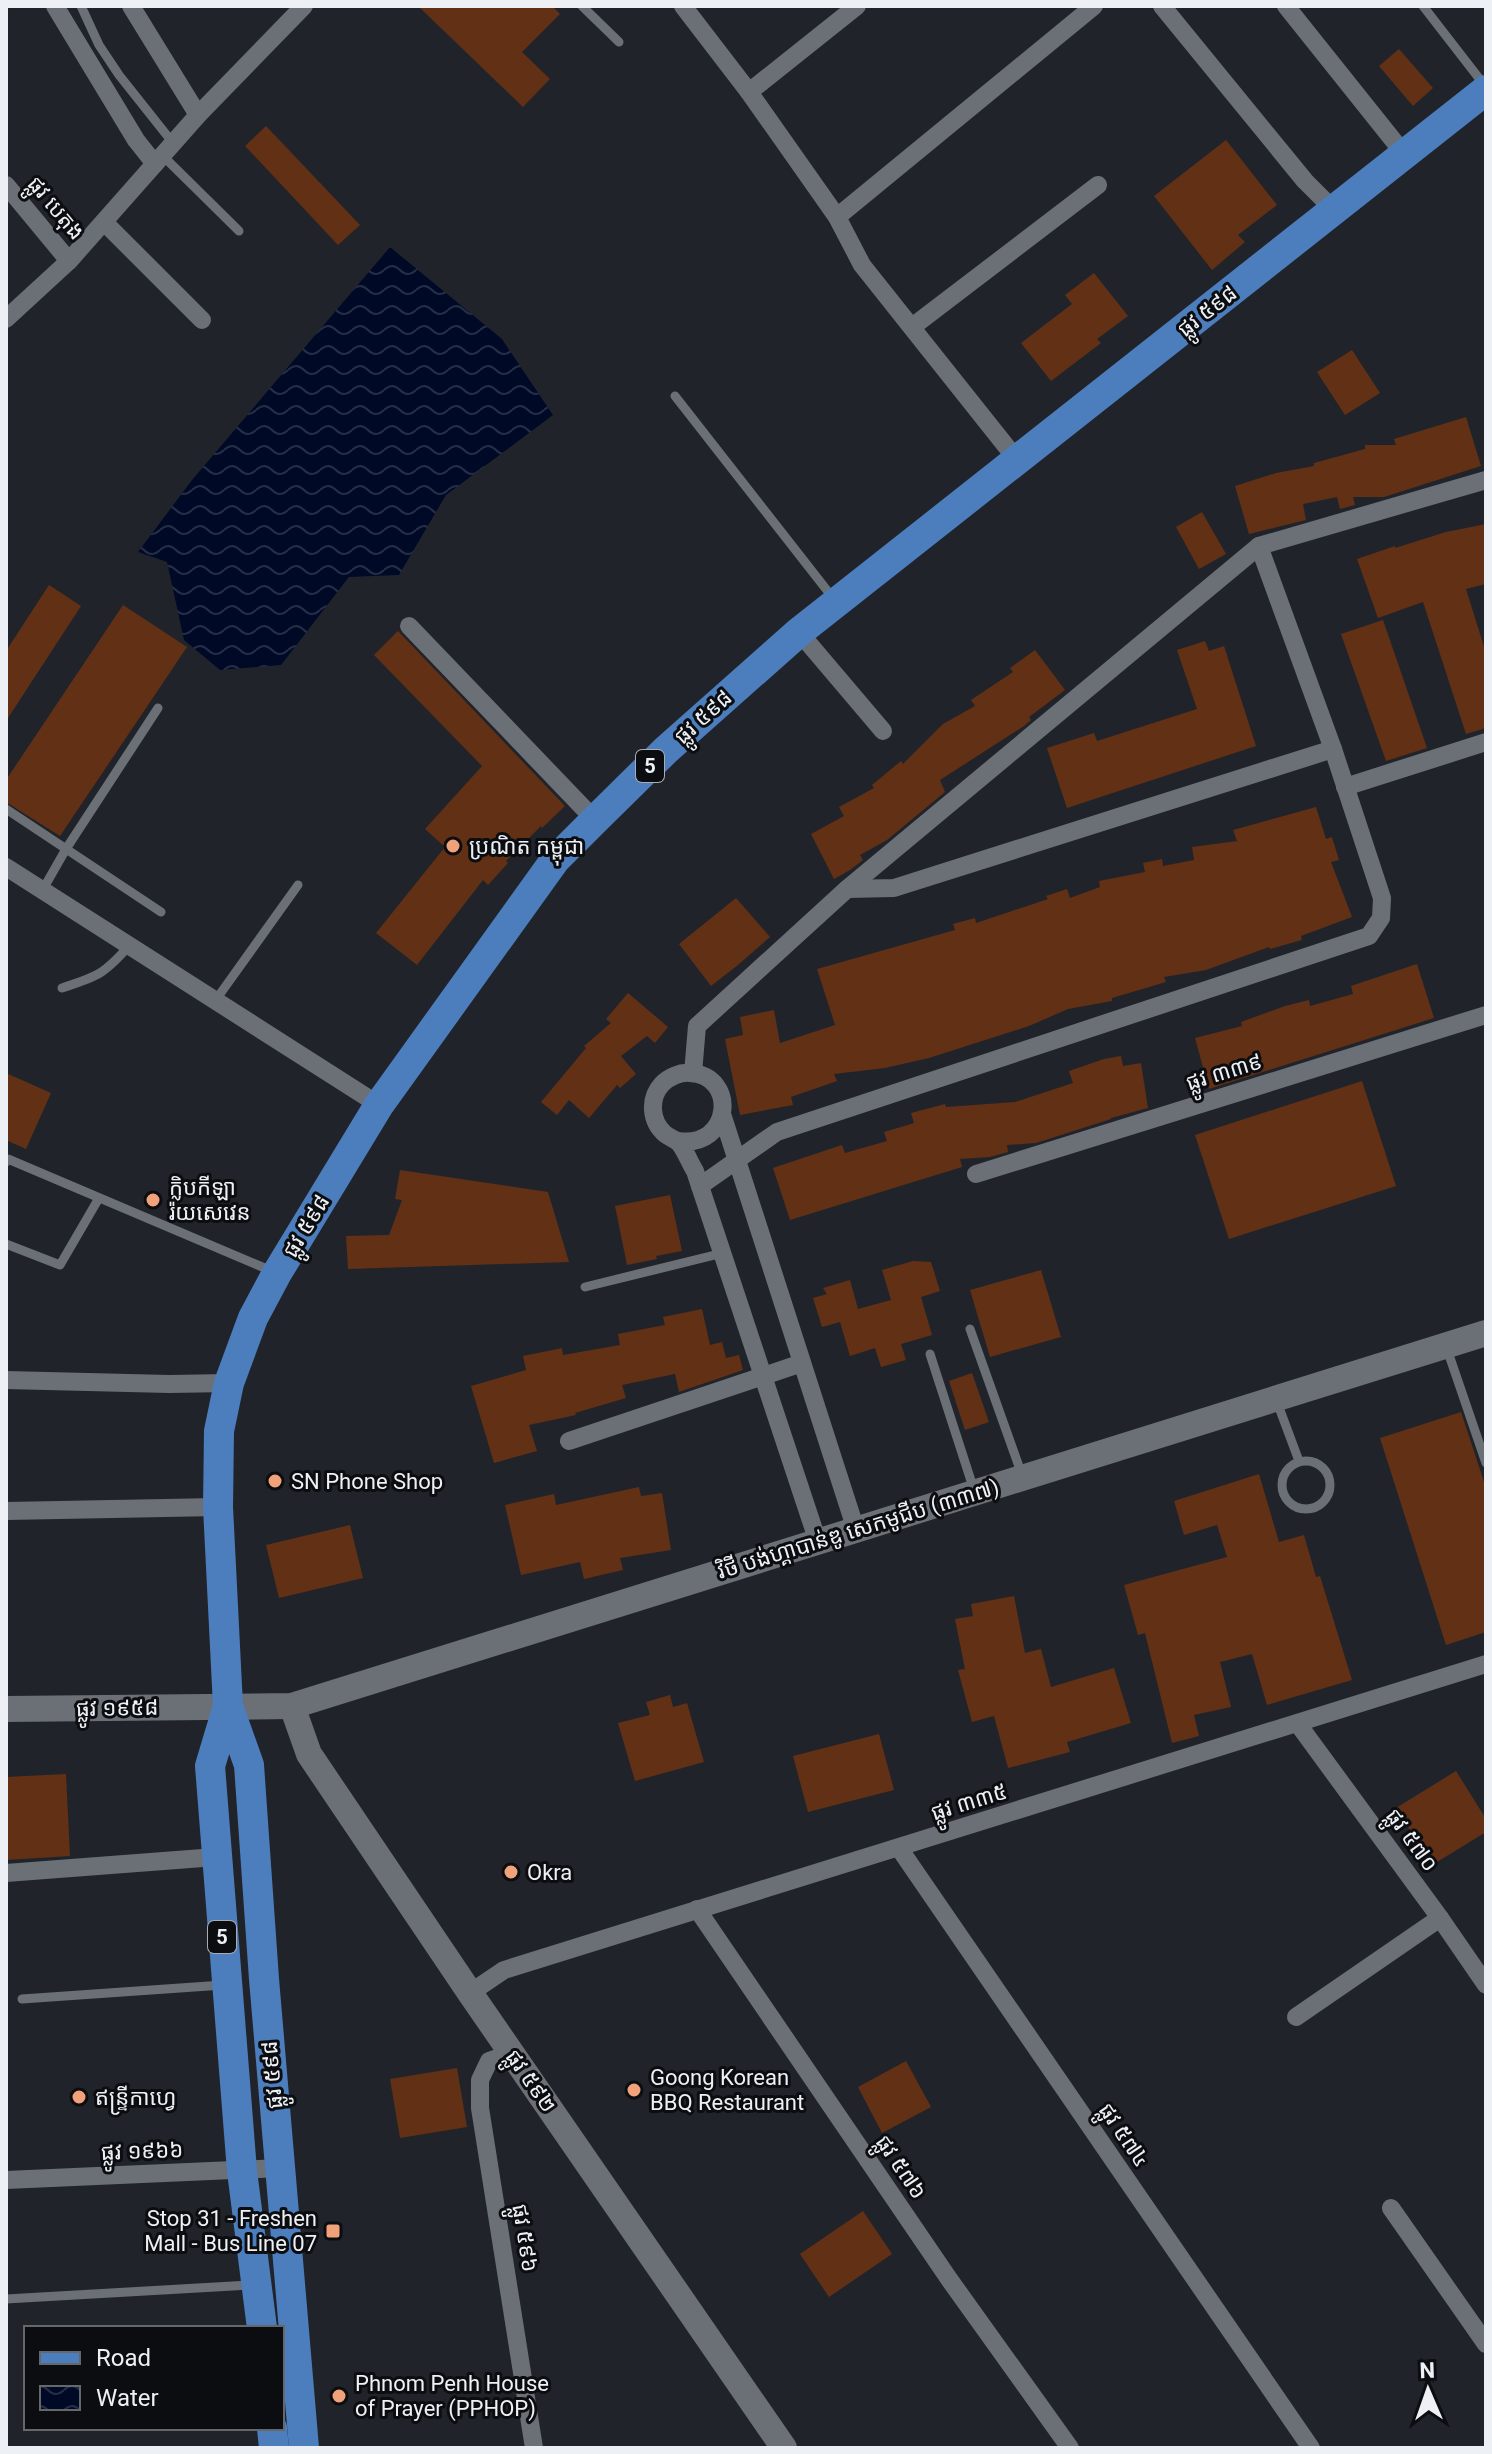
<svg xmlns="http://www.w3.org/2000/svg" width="1492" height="2454" viewBox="0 0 1492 2454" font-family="Roboto,'Noto Sans Khmer',sans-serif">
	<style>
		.water { fill: url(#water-waves) }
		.building { fill: #623014 }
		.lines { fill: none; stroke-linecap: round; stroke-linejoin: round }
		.lane { stroke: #6b7077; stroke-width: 9 }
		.street { stroke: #6b7077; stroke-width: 18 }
		.secondary { stroke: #6b7077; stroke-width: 26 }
		.primary { stroke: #4c7ebd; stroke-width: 30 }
		.poi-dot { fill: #f1a27b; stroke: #0b0d10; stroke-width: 3 }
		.labels { text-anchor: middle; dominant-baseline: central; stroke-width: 6; stroke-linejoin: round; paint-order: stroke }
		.shield { fill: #0b0d10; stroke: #a9acb0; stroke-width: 2 }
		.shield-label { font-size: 20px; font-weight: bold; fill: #edf0f4 }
		.street-label { font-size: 22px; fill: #edf0f4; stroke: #0b0d10 }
		.poi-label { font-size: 22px; fill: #edf0f4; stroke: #0b0d10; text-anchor: start }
	</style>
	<defs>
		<pattern id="water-waves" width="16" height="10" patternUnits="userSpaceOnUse" patternTransform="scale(2)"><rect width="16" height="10" fill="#000a27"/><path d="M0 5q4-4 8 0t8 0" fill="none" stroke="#262e47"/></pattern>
	</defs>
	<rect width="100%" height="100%" fill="#20242a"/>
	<path class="water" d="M390 247 502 339 553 415 446 495 399 575 349 577 281 665 220 670 184 640 167 562 138 552 192 480Z"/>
	<g class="building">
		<path d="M418 6H552L560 14 522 52 550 79 523 107Z"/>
		<path d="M1399 49 1433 88 1413 106 1379 66Z"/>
		<path d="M266 126 360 225 338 245 245 146Z"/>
		<path d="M1226 140 1277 205 1238 235 1245 242 1212 270 1154 196Z"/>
		<path d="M1094 273 1128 316 1097 339 1101 343 1051 381 1021 343 1072 304 1065 295Z"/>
		<path d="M1352 350 1380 393 1345 415 1317 372Z"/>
		<path d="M1466 417 1481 466 1384 497H1353L1355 505 1340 509 1337 497 1303 504 1306 520 1249 534 1235 486 1276 473 1314 466V463L1365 449V445H1396L1394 439Z"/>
		<path d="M1202 512 1226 554 1199 569 1176 527Z"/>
		<path d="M1486 524V584L1466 589 1486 653V728L1466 734 1423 602 1378 618 1357 559 1395 546V548L1446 532Z"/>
		<path d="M49 585 81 606 6 721V651Z"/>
		<path d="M123 605 187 647 60 836 6 802V780Z"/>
		<path d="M1383 620 1427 748 1386 761 1341 634Z"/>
		<path d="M398 631 565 806 542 828 541 826 506 861 508 863 488 885 483 880 417 965 376 933 445 847 425 829 482 766 374 655Z"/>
		<path d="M1205 641 1209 651 1224 646 1256 746 1067 808 1047 748 1094 733 1097 741 1197 709 1177 650Z"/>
		<path d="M1035 650 1065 690 1029 717 1031 720 1024 726 940 780 945 792 887 840 860 855 863 860 850 870 834 879 811 834 844 816 839 807 874 788 872 785 901 761 903 764 943 724 975 706 971 700 1013 672 1010 668Z"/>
		<path d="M1316 807 1326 839 1332 837 1339 860 1331 862 1352 917 1301 936 1302 940 1270 949 1269 947 1206 970 1164 977 1166 982 1112 998V1001L1068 1009 1029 1026 929 1058 885 1068 834 1074 837 1081 791 1097 793 1105 740 1115 725 1039 743 1035 740 1017 774 1010 780 1043 835 1025 817 969 955 930 953 924 975 918 976 923 1048 899 1046 896 1067 889 1070 898 1100 887 1099 881 1145 872 1143 863 1162 859 1163 866 1194 860 1192 847 1237 841 1233 830Z"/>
		<path d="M736 898 770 937 738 965 711 986 679 944Z"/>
		<path d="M1417 964 1434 1018 1209 1089 1195 1038 1242 1026 1241 1022 1285 1006 1309 1000 1310 1006 1353 994 1351 986Z"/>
		<path d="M628 993 668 1027 655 1043 647 1036 621 1056 636 1074 620 1088 617 1085 589 1118 569 1100 557 1115 541 1102 586 1048 584 1046 611 1023 606 1019Z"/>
		<path d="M1121 1056 1123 1066 1141 1063 1148 1108 1111 1118V1119L1036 1143 1007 1145 1008 1152 990 1157 960 1159 962 1167 790 1220 773 1168 842 1145 845 1153 887 1141 884 1132 914 1123 911 1113 945 1104 946 1107 1015 1102 1073 1083 1069 1071 1104 1059Z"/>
		<path d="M6 1073 51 1093 26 1149 6 1140Z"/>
		<path d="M1362 1081 1396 1186 1229 1239 1195 1135Z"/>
		<path d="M400 1170 548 1192 569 1262 348 1269 346 1236 389 1235 402 1200 395 1199Z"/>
		<path d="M670 1195 682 1251 656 1256 657 1259 627 1265 615 1206Z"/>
		<path d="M913 1261 931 1262 940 1291 921 1297 932 1335 901 1344 906 1360 881 1367 875 1348 850 1356 840 1322 822 1327 813 1298 827 1294 823 1288 850 1280 858 1309 891 1300 882 1270Z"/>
		<path d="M1041 1270 1061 1337 990 1357 970 1290Z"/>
		<path d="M702 1309 710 1345 722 1342 726 1358 739 1355 743 1370 679 1392 675 1374 622 1385 626 1398 575 1413 576 1415 529 1425 537 1451 494 1463 471 1386 526 1370 523 1356 562 1348 563 1355 620 1345 618 1334 665 1325 663 1317Z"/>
		<path d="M972 1373 989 1422 965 1430 949 1381Z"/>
		<path d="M1461 1412 1486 1488V1632L1446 1645 1380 1438Z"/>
		<path d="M1259 1474 1279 1542 1304 1535 1316 1577 1320 1576 1352 1680 1267 1705 1252 1654 1220 1662 1231 1707 1194 1715 1199 1736 1172 1743 1145 1633 1138 1635 1124 1585 1227 1557 1217 1525 1184 1535 1174 1501Z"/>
		<path d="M639 1487 641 1496 662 1493 671 1550 620 1558 623 1570 584 1579 580 1562 521 1575 505 1505 554 1494 556 1505Z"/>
		<path d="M350 1525 363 1578 279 1598 266 1545Z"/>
		<path d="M1014 1596 1025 1653 1041 1649 1051 1687 1114 1668 1131 1723 1067 1742 1070 1752 1008 1768 994 1716 972 1722 958 1670 965 1669 955 1619 973 1616 971 1604Z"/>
		<path d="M670 1695 673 1707 687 1703 704 1762 635 1781 618 1723 650 1715 646 1702Z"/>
		<path d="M879 1734 894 1790 808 1812 793 1756Z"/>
		<path d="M1456 1771 1486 1819V1832L1432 1865 1396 1808Z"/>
		<path d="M66 1774 70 1856 6 1860V1777Z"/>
		<path d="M906 2061 931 2107 882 2133 858 2087Z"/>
		<path d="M457 2068 467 2127 400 2138 390 2079Z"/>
		<path d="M863 2211 892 2254 829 2297 800 2254Z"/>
	</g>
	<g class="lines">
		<g class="lane">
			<path d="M81 6 99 45 119 75 173 143"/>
			<path d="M582 6 619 42"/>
			<path d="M1423 6 1485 86"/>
			<path d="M162 155 239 231"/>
			<path d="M675 396 833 598"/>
			<path d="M6 809 161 912"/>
			<path d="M42 891 66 849 158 708"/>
			<path d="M62 988C98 976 103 975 129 946"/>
			<path d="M215 1001 298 885"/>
			<path d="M6 1162 8 1159 274 1272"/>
			<path d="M6 1244 60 1265 99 1198"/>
			<path d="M585 1287 723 1253"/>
			<path d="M970 1329 1022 1475"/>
			<path d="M1447 1349 1486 1463"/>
			<path d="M930 1354 974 1490"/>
			<path d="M1277 1402 1299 1461"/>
			<circle cx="1306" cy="1485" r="24"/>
			<path d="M22 1999 223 1985"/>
			<path d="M6 2299 250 2285"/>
		</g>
		<g class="street">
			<path d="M55 6 136 140 155 164"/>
			<path d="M131 6 198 115"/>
			<path d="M683 6 749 92 837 217 862 265 1017 460"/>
			<path d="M1162 6 1305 181 1334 210"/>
			<path d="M1286 6 1405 155"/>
			<path d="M749 92 857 6"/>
			<path d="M6 185 69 261"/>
			<path d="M837 217 1094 6"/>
			<path d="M104 222 202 320"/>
			<path d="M6 319 69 261 198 115 304 6"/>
			<path d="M912 327 1098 185"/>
			<path d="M409 626 595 820"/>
			<path d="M799 632 883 731"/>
			<path d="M1345 787 1486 742"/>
			<path d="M6 867 379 1105"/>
			<path d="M847 889 894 888 1333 749"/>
			<path d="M693 1073 697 1026 847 889 1259 546 1486 480"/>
			<path d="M722 1114 856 1530"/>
			<path d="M678 1141C732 1149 738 1075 690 1073 680 1072 669 1077 662 1084 649 1098 650 1121 665 1134 670 1138 676 1139 680 1144 686 1152 690 1163 695 1171L818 1542"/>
			<path d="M976 1174 1486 1015"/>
			<path d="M700 1186 777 1132 1369 936 1381 918 1382 898 1333 749 1259 546"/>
			<path d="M6 1380 169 1384 229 1383"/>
			<path d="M569 1441 802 1363"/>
			<path d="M6 1511 218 1507"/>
			<path d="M1298 1724 1440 1918 1486 1985"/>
			<path d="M899 1848 1311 2448"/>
			<path d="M6 1873 216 1857"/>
			<path d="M697 1909 949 2279 1070 2448"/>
			<path d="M470 1993 504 1970 1486 1664"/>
			<path d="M1296 2017 1440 1918"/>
			<path d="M512 2053 489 2061 480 2080V2108L534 2448"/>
			<path d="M6 2180 280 2168"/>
			<path d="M1391 2208 1486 2344"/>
		</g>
		<g class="secondary">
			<path d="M292 1706 309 1754 470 1993 784 2448"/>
			<path d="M6 1709 292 1706 1486 1333"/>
		</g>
		<g class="primary">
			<path d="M228 1706 210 1766 242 2171 262 2328"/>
			<path d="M272 2428 274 2448"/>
			<path d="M304 2448 264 1979 249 1765 228 1706 218 1507 219 1431 229 1383 253 1318 277 1273 379 1105 555 860 595 820 666 750 799 632 1486 90"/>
		</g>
	</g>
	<g class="poi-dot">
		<circle cx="453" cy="846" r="8"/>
		<circle cx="153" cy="1200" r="8"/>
		<circle cx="275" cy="1481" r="8"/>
		<circle cx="511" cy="1872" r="8"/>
		<circle cx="634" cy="2090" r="8"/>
		<circle cx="79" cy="2097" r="8"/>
		<rect x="325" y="2223" width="16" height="16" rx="4"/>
		<circle cx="339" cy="2396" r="8"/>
	</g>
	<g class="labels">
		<g class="shield">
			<rect x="636" y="750" width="28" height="32" rx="6"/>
			<rect x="208" y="1921" width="28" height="32" rx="6"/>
		</g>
		<g class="shield-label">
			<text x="650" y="766">5</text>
			<text x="222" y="1937">5</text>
		</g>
		<g class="street-label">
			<text transform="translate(56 208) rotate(50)">ផ្លូវ បេតុង</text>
			<text transform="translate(1207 311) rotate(-38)">ផ្លូវ ៥៩៨</text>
			<text transform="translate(703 717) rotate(-42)">ផ្លូវ ៥៩៨</text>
			<text transform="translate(1224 1072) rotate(-17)">ផ្លូវ ៣៣៩</text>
			<text transform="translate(306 1226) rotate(-59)">ផ្លូវ ៥៩៨</text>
			<text transform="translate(858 1529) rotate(-17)">វិថី បង់ហ្គាបាន់ឌូ សេកមូជីប (៣៣៧)</text>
			<text transform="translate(117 1708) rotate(-1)">ផ្លូវ ១៩៥៨</text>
			<text transform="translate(969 1802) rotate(-17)">ផ្លូវ ៣៣៥</text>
			<text transform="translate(1412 1840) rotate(54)">ផ្លូវ ៥៧០</text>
			<text transform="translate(272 2075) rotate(-95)">ផ្លូវ ៥៩៨</text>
			<text transform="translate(531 2081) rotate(55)">ផ្លូវ ៥៩២</text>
			<text transform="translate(1124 2135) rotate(56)">ផ្លូវ ៥៧៤</text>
			<text transform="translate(142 2151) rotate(-2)">ផ្លូវ ១៩៦៦</text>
			<text transform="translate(901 2167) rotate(56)">ផ្លូវ ៥៧៦</text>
			<text transform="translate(525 2238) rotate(81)">ផ្លូវ ៥៩៦</text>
		</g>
		<g class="poi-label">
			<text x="469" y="846">ប្រណិត កម្ពុជា</text>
			<text x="169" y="1187">ក្លិបកីឡា<tspan x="169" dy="25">រ៉យសេវេន</tspan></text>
			<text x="291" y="1481">SN Phone Shop</text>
			<text x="527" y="1872">Okra</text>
			<text x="650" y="2077">Goong Korean<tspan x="650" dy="25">BBQ Restaurant</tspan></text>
			<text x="95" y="2097">ឥន្ទ្រីកាហ្វេ</text>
			<text x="317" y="2218" text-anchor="end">Stop 31 - Freshen<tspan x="317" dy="25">Mall - Bus Line 07</tspan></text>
			<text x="355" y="2383">Phnom Penh House<tspan x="355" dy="25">of Prayer (PPHOP)</tspan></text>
		</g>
	</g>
	<rect width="1492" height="2454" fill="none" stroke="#edf0f4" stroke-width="16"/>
	<rect x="24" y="2326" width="260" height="104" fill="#0b0d10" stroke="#65686b" stroke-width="2"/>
	<rect x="40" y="2352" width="40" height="12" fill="#4c7ebd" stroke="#65686b" stroke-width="2"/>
	<text x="96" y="2366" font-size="24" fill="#edf0f4">Road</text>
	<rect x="40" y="2386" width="40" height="24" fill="url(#water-waves)" stroke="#65686b" stroke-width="2"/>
	<text x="96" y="2406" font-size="24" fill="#edf0f4">Water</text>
	<g transform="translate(1428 2390) rotate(358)" stroke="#0b0d10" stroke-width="6" paint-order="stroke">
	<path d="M0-6L14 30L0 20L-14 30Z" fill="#edf0f4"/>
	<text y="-12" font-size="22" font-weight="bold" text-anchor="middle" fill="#edf0f4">N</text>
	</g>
</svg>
